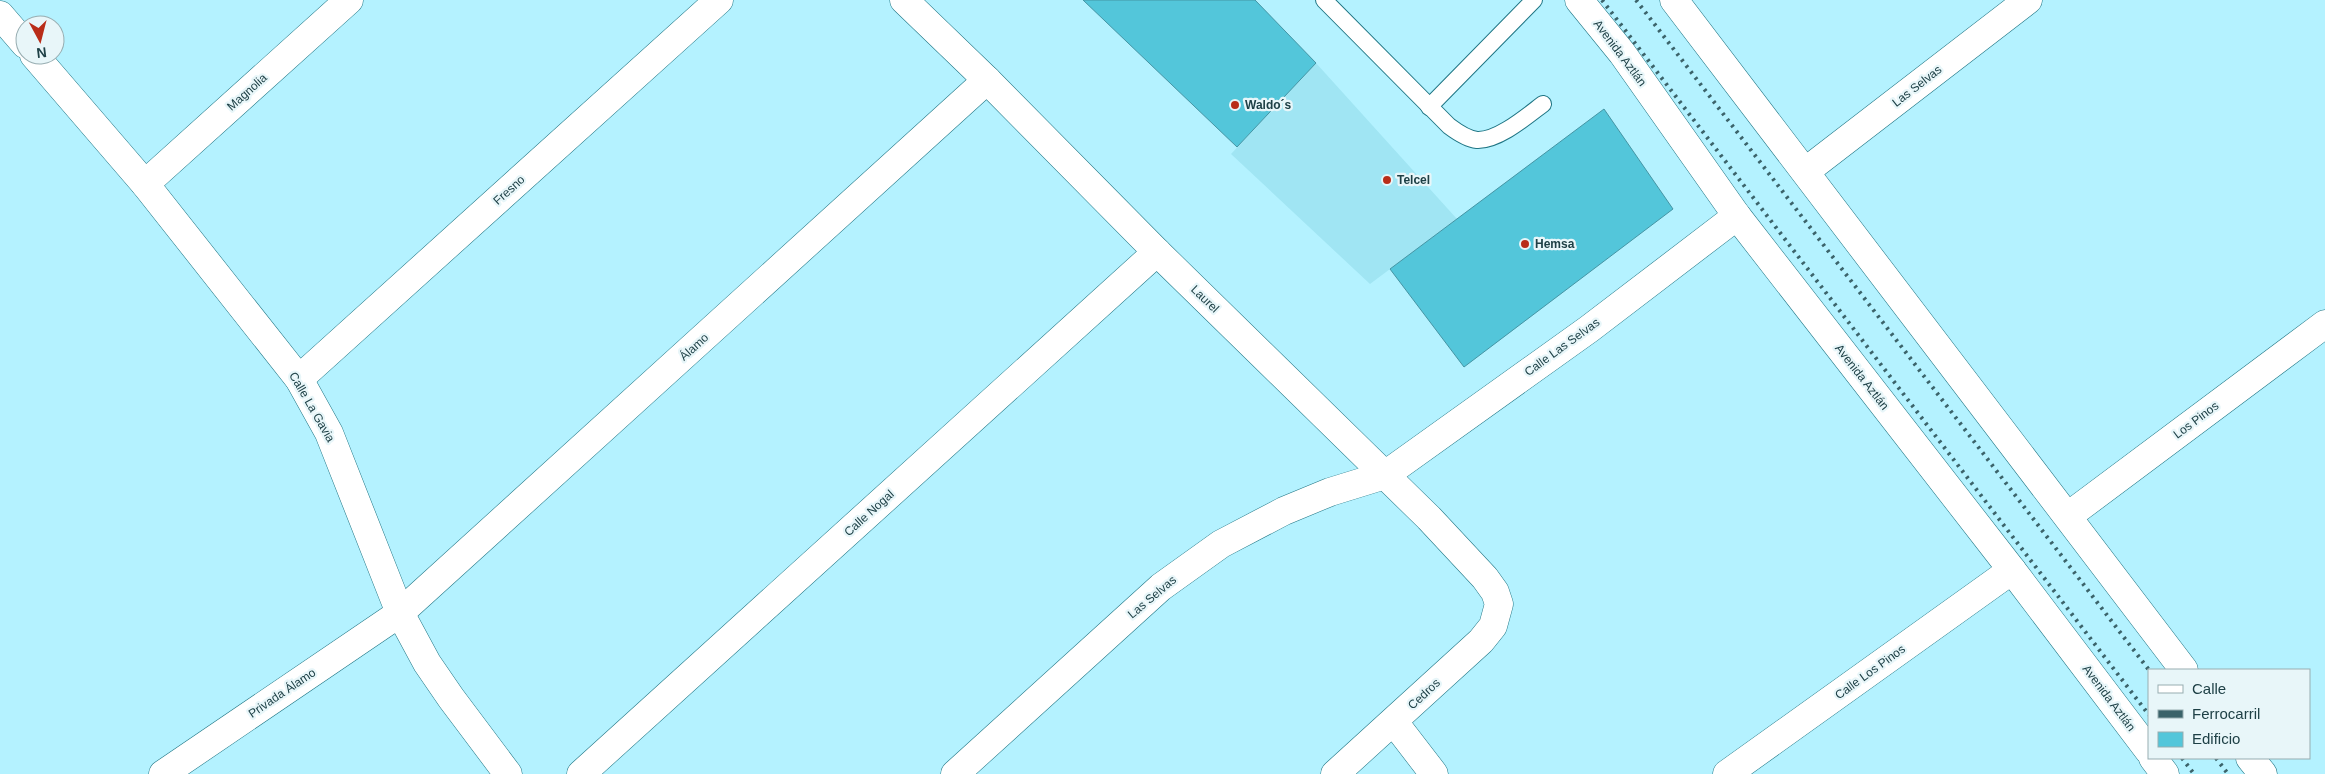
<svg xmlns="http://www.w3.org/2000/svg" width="2325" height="774" viewBox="0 0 2325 774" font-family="Helvetica,sans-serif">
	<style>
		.built { fill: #a0e5f3 }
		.building { fill: #53c6da; stroke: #4595a4 }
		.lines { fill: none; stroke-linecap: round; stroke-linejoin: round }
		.lane-casing { stroke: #1f7584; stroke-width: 18 }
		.street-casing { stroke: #1f7584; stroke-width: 29 }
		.secondary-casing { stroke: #1f7584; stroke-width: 29 }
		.lane { stroke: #fff; stroke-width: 16 }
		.street { stroke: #fff; stroke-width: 28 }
		.secondary { stroke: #fff; stroke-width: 28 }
		.rail { stroke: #3b636a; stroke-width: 4; stroke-dasharray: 2.5 5; stroke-linecap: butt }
		.poi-dot { fill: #b92d19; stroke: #e8f6f9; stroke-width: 2 }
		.labels { text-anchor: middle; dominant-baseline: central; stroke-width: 4.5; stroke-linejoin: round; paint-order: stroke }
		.street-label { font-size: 12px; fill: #1e4046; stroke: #e8f6f9 }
		.poi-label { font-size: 12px; font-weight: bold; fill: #1e4046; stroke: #e8f6f9; text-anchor: start }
	</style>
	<rect width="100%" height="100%" fill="#b4f2ff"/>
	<path class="built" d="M1316 63 1457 219 1370 284 1231 154Z"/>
	<g class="building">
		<path d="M1083 0H1255L1316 63 1237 147Z"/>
		<path d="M1604 109 1673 209 1464 367 1390 269Z"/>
	</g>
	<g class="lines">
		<defs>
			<g id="lane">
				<path d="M1324 0 1449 126C1457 132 1467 139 1477 140 1498 141 1527 116 1543 104"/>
				<path d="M1429 107 1534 0"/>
			</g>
			<g id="street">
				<path d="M904 0 987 80 1157 252 1429 518 1485 578 1495 592 1499 604 1493 626 1481 641 1335 774"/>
				<path d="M0 15 25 44"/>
				<path d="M34 55 145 184 299 379 329 433 400 613 427 663 451 698 508 774"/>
				<path d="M1806 171 2028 0"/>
				<path d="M145 184 349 0"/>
				<path d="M299 379 719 0"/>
				<path d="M2068 516 2325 324"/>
				<path d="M1394 722 1434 774"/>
				<path d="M163 774 400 613 987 80"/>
				<path d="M581 774 1157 252"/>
				<path d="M955 774 1161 587 1221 544 1284 511 1330 492 1385 475 1589 329 1737 216"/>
				<path d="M1727 774 2012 570"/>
			</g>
			<g id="secondary">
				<path d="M1579 0 1622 53 1737 216 2012 570 2149 751"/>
				<path d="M1674 0 2184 670"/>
				<path d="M2153 758 2165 774"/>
				<path d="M2250 758 2263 774"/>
			</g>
		</defs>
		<use href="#lane" class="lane-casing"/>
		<use href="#street" class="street-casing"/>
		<use href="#secondary" class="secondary-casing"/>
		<use href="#lane" class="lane"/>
		<use href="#street" class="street"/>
		<use href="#secondary" class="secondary"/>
		<g class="rail">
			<path d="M1602 0 2149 715"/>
			<path d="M1636 0 2149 670"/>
			<path d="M2182 758 2194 774"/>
			<path d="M2216 758 2228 774"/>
		</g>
	</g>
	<g class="poi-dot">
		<circle cx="1235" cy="105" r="5"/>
		<circle cx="1387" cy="180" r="5"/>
		<circle cx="1525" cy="244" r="5"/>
	</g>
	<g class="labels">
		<g class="street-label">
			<text transform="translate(1620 53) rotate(53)">Avenida Aztlán</text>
			<text transform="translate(1917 86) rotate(-38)">Las Selvas</text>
			<text transform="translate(247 92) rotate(-42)">Magnolia</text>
			<text transform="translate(509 190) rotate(-42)">Fresno</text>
			<text transform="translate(1205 299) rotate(44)">Laurel</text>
			<text transform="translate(694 347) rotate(-42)">Álamo</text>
			<text transform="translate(1562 347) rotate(-36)">Calle Las Selvas</text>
			<text transform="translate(1862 377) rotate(52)">Avenida Aztlán</text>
			<text transform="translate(312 407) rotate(60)">Calle La Gavia</text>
			<text transform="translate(2196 420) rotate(-37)">Los Pinos</text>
			<text transform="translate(869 513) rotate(-42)">Calle Nogal</text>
			<text transform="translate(1152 597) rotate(-40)">Las Selvas</text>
			<text transform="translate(1870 672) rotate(-36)">Calle Los Pinos</text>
			<text transform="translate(282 693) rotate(-34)">Privada Álamo</text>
			<text transform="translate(1424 694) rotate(-43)">Cedros</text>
			<text transform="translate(2109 698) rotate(53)">Avenida Aztlán</text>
		</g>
		<g class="poi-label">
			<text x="1245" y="105">Waldo´s</text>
			<text x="1397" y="180">Telcel</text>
			<text x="1535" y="244">Hemsa</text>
		</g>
	</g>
	<rect x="2148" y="669" width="162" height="90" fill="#e8f6f9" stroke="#97adb1"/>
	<rect x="2158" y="685" width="25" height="8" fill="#ffffff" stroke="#97adb1"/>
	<text x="2192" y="694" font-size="15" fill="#1e4046">Calle</text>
	<rect x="2158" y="710" width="25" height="8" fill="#3b636a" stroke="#97adb1"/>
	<text x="2192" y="719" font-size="15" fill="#1e4046">Ferrocarril</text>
	<rect x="2158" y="732" width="25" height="15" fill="#53c6da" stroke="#97adb1"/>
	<text x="2192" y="744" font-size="15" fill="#1e4046">Edificio</text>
	<g transform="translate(40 40) rotate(173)"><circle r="24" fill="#e8f6f9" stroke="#97adb1"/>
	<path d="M0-4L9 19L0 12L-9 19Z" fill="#b92d19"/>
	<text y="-8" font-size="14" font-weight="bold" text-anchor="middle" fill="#1e4046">N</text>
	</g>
</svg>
